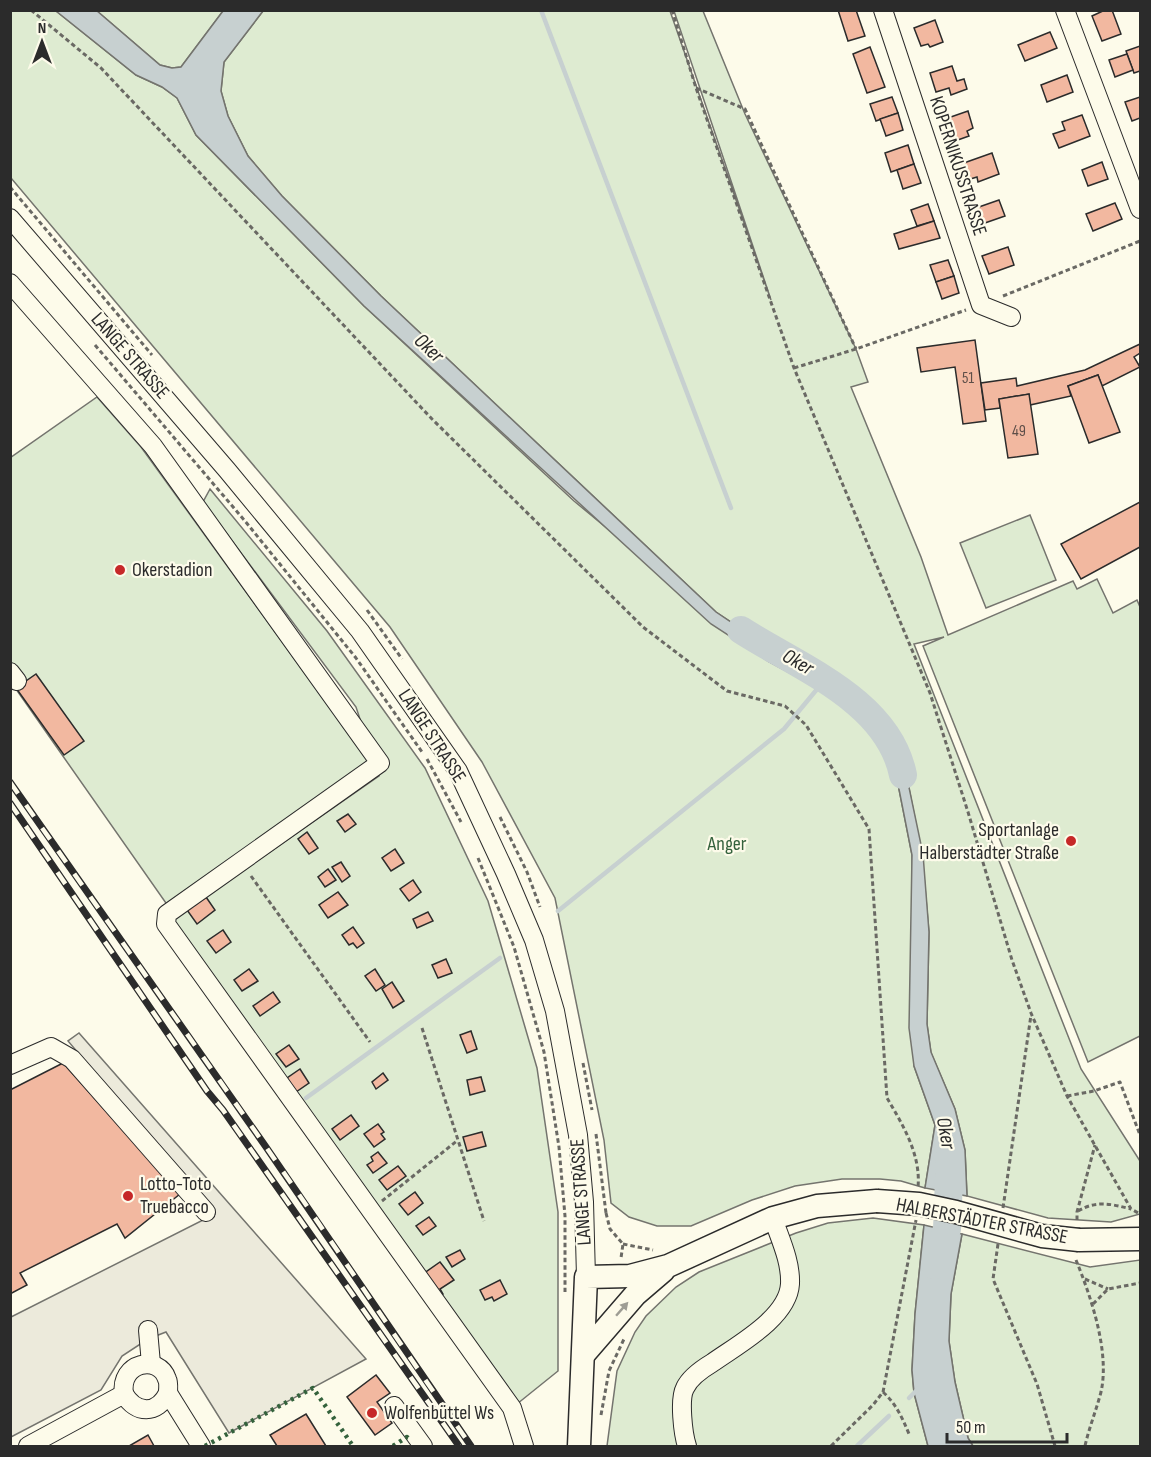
<svg xmlns="http://www.w3.org/2000/svg" width="1151" height="1457" viewBox="0 0 1151 1457" font-family="'Sofia Sans Condensed',sans-serif">
	<style>
		.green { fill: #deebd1; stroke: #74746e; stroke-width: 1.5 }
		.parking { fill: #eceadb; stroke: #74746e; stroke-width: 1.5 }
		.water { fill: #c7d0d0; stroke: #74746e; stroke-width: 1.5 }
		.lines { fill: none; stroke-linecap: round; stroke-linejoin: round }
		.stream { stroke: #c7d0d0; stroke-width: 4.5 }
		.river { stroke: #c7d0d0; stroke-width: 28 }
		.building { fill: #f2b8a0; stroke: #2b2b2b; stroke-width: 1.5 }
		.minor-casing { stroke: #2b2b2b; stroke-width: 20 }
		.major-casing { stroke: #2b2b2b; stroke-width: 25 }
		.path { stroke: #6a6964; stroke-width: 3; stroke-dasharray: 4.5 3; stroke-linecap: butt }
		.minor { stroke: #fdfbea; stroke-width: 18 }
		.major { stroke: #fdfbea; stroke-width: 22 }
		.rail-casing { stroke: #2b2b2b; stroke-width: 7 }
		.rail { stroke: #fdfbea; stroke-width: 4.5; stroke-dasharray: 14; stroke-linecap: butt }
		.major-bridge-casing { stroke: #2b2b2b; stroke-width: 25; stroke-linecap: butt }
		.major-bridge { stroke: #fdfbea; stroke-width: 22 }
		.hedge { stroke: #34623c; stroke-width: 4.5; stroke-dasharray: 3 4.5; stroke-linecap: butt }
		.oneway { fill: #9e9d94 }
		.poi-dot { fill: #c62828; stroke: #fdfbea; stroke-width: 2 }
		.labels { text-anchor: middle; dominant-baseline: central; stroke-width: 4.5; stroke-linejoin: round; paint-order: stroke }
		.number-label { font-size: 16px; fill: #5d4e48 }
		.street-label { font-size: 20px; fill: #2b2b2b; stroke: #fdfbea }
		.poi-label { font-size: 20px; fill: #2b2b2b; stroke: #fdfbea; text-anchor: start }
		.park-label { font-size: 20px; fill: #34623c; stroke: #fdfbea }
		.water-label { font-size: 21px; font-style: italic; fill: #2b2b2b; stroke: #fdfbea }
	</style>
	<rect width="100%" height="100%" fill="#fdfbea"/>
	<g class="green">
		<path d="M10 11H56L136 75 162 87 177 98 196 135 364 306 574 501 768 661 818 688 853 714 881 744 896 774 912 855 914 1066 935 1125 925 1188 901 1181 880 1179H842L795 1186 752 1200 691 1226H657L629 1217 611 1203 604 1140 555 898 482 762 390 627 11 178Z"/>
		<path d="M97 11H223L181 67 172 68 160 65Z"/>
		<path d="M263 11H670L771 300 674 11H703L745 114 856 349 868 382 851 387 921 557 948 635 1073 581 1077 589 1097 579 1113 613 1137 600 1140 607V1036L1088 1062 923 646 944 637 914 644 1081 1069 1140 1161V1214L1111 1222 1048 1218 967 1196 965 1150 955 1109 931 1053 927 1024 929 932 922 854 906 773 830 681 777 653 716 612 381 296 282 196 248 156 228 116 221 91 224 62Z"/>
		<path d="M97 397 141 447 370 763 168 906 11 682 10 458Z"/>
		<path d="M210 489 327 631 425 768 488 901 537 1068 558 1212V1371L512 1408 166 924 379 776 356 707 203 502Z"/>
		<path d="M1030 515 1056 580 986 608 960 543Z"/>
		<path d="M873 1218 924 1225 915 1314 912 1370 914 1393 928 1446H607L617 1371 635 1332 646 1316 676 1287 699 1272 796 1233 828 1223Z"/>
		<path d="M962 1234 1090 1267 1140 1260V1446H973L968 1438 955 1382 949 1341 951 1294Z"/>
	</g>
	<path class="parking" d="M79 1033 366 1359 229 1433 166 1332 148 1339 122 1356 101 1390 11 1437V1317L215 1214 68 1041Z"/>
	<g class="water">
		<path d="M56 11H97L160 65 172 68 181 67 223 11H263L224 62 221 91 228 116 248 156 282 196 381 296 716 612 777 653 830 681 891 742 906 773 923 854 929 932 927 1024 931 1052 955 1109 965 1150 967 1196 925 1188 935 1125 914 1066 909 1028 912 855 896 774 881 744 853 714 818 688 768 661 711 624 364 306 196 135 177 98 162 87 136 75Z"/>
		<path d="M924 1225 962 1234 951 1294 949 1341 955 1382 968 1438 973 1446H928L914 1393 912 1370 915 1314Z"/>
	</g>
	<g class="lines">
		<g class="stream">
			<path d="M541 10 731 508"/>
			<path d="M558 911 784 729 818 688 823 677"/>
			<path d="M306 1098 500 958"/>
			<path d="M909 1398 918 1389"/>
			<path d="M857 1446 889 1416"/>
		</g>
		<g class="river">
			<path d="M741 630C798 667 888 700 903 775"/>
			<path d="M935 1265 947 1229 950 1154"/>
		</g>
	</g>
	<g class="building">
		<path d="M838 10H856L865 36 848 41Z"/>
		<path d="M1105 10H1112L1121 34 1102 41 1092 16Z"/>
		<path d="M935 20 943 42 930 47 928 44 921 46 914 28Z"/>
		<path d="M1050 32 1057 48 1025 61 1018 45Z"/>
		<path d="M1140 46V71L1134 73 1126 51Z"/>
		<path d="M870 47 885 87 867 93 853 54Z"/>
		<path d="M1127 54 1133 70 1115 77 1109 60Z"/>
		<path d="M952 66 957 81 964 79 967 89 951 95 949 88 936 92 930 73Z"/>
		<path d="M1067 75 1073 92 1047 102 1041 85Z"/>
		<path d="M892 97 898 113 876 121 870 104Z"/>
		<path d="M1140 97V118L1132 121 1125 102Z"/>
		<path d="M968 111 973 128 967 131 969 136 955 141 953 135 951 136 945 119Z"/>
		<path d="M898 113 903 130 886 136 880 119Z"/>
		<path d="M1082 115 1090 136 1059 148 1053 134 1065 130 1062 122Z"/>
		<path d="M908 145 914 164 891 172 885 153Z"/>
		<path d="M992 153 999 174 978 182 977 177 967 180 961 164Z"/>
		<path d="M1102 162 1108 179 1088 186 1082 170Z"/>
		<path d="M914 164 921 183 903 189 897 170Z"/>
		<path d="M999 200 1005 216 982 224 976 208Z"/>
		<path d="M1115 203 1122 219 1093 231 1086 214Z"/>
		<path d="M928 204 934 221 917 226 911 210Z"/>
		<path d="M934 221 940 238 899 249 894 234Z"/>
		<path d="M1008 247 1014 265 989 274 982 256Z"/>
		<path d="M948 260 954 276 936 282 930 265Z"/>
		<path d="M954 276 959 293 942 299 936 282Z"/>
		<path d="M975 340 986 421 963 424 955 367 921 372 917 348Z"/>
		<path d="M1140 344V353L1134 357 1140 367 1102 386 1098 375 1068 386 1071 396 1030 405 1029 394 999 399 1000 408 985 410 981 383 1016 378 1017 386 1085 370Z"/>
		<path d="M1098 375 1120 432 1089 443 1068 386Z"/>
		<path d="M1029 394 1038 454 1008 458 999 399Z"/>
		<path d="M1140 502V547L1081 579 1061 544Z"/>
		<path d="M36 674 84 741 64 755 16 688Z"/>
		<path d="M348 814 356 824 345 832 337 821Z"/>
		<path d="M307 832 318 848 309 854 298 839Z"/>
		<path d="M395 849 404 863 391 871 382 858Z"/>
		<path d="M341 862 350 876 342 882 332 867Z"/>
		<path d="M328 869 336 880 325 887 318 877Z"/>
		<path d="M413 880 421 892 409 901 400 889Z"/>
		<path d="M338 892 348 905 328 918 319 905Z"/>
		<path d="M206 897 215 910 197 924 187 910Z"/>
		<path d="M428 912 433 921 417 928 413 919Z"/>
		<path d="M353 927 364 943 357 948 353 943 349 945 342 935Z"/>
		<path d="M223 930 231 942 216 953 207 941Z"/>
		<path d="M446 959 452 973 438 978 432 965Z"/>
		<path d="M249 969 258 981 242 991 234 980Z"/>
		<path d="M375 969 385 985 376 991 365 976Z"/>
		<path d="M392 982 404 1001 393 1008 382 989Z"/>
		<path d="M273 992 280 1002 260 1016 253 1006Z"/>
		<path d="M471 1031 477 1049 467 1053 460 1035Z"/>
		<path d="M289 1045 299 1059 286 1067 276 1054Z"/>
		<path d="M63 1063 180 1194 125 1238 117 1224 20 1273 27 1285 10 1294V1090Z"/>
		<path d="M300 1069 309 1083 296 1092 287 1078Z"/>
		<path d="M383 1073 388 1080 376 1089 372 1082Z"/>
		<path d="M481 1077 485 1091 470 1095 467 1080Z"/>
		<path d="M351 1115 359 1126 340 1140 332 1129Z"/>
		<path d="M378 1124 384 1132 381 1134 385 1139 374 1147 364 1134Z"/>
		<path d="M482 1132 486 1146 467 1151 463 1137Z"/>
		<path d="M378 1152 387 1163 373 1173 367 1165 373 1161 371 1157Z"/>
		<path d="M398 1166 406 1176 387 1190 379 1180Z"/>
		<path d="M415 1192 423 1203 408 1215 399 1204Z"/>
		<path d="M429 1217 436 1226 423 1235 416 1226Z"/>
		<path d="M460 1250 465 1259 452 1267 446 1257Z"/>
		<path d="M440 1262 454 1280 440 1289 443 1294 437 1299 420 1276Z"/>
		<path d="M500 1280 507 1294 494 1301 492 1297 485 1300 480 1290Z"/>
		<path d="M376 1375 390 1393 377 1402 392 1423 375 1435 347 1397Z"/>
		<path d="M306 1414 326 1446H277L270 1435Z"/>
		<path d="M148 1435 154 1446H129Z"/>
	</g>
	<g class="lines">
		<defs>
			<g id="minor">
				<path d="M883 10 981 305 1011 317"/>
				<path d="M1065 10 1140 209"/>
				<path d="M10 218 227 470 360 631 458 771 506 874 534 940 555 1011 578 1135 584 1202 586 1277"/>
				<path d="M10 283 153 446 380 763 167 914 166 924 512 1408 524 1446"/>
				<path d="M10 672 17 681"/>
				<path d="M10 1065 51 1047 72 1059 206 1212"/>
				<path d="M148 1330 151 1364"/>
				<path d="M124 1394C119 1362 159 1354 167 1379 169 1383 168 1389 168 1393"/>
				<path d="M394 1406 423 1446"/>
				<path d="M28 1446 124 1394C136 1414 157 1415 168 1393L201 1446"/>
				<path d="M687 1446C683 1434 679 1399 685 1388 690 1377 702 1369 712 1363 737 1345 788 1318 790 1284 791 1261 780 1239 773 1218"/>
			</g>
			<g id="major">
				<path d="M1079 1240 1140 1239"/>
				<path d="M584 1354 635 1295 663 1271"/>
				<path d="M579 1446 586 1277 630 1276 668 1266 773 1218 817 1206 877 1201"/>
			</g>
		</defs>
		<use href="#minor" class="minor-casing"/>
		<use href="#major" class="major-casing"/>
		<g class="path">
			<path d="M31 10 101 68 432 419 643 627 727 691 785 706 806 725 869 829 887 1098C903 1125 921 1155 918 1187"/>
			<path d="M672 10 696 88 794 368 930 693 968 812 1012 960 1031 1013 1067 1096 1131 1209 1140 1214"/>
			<path d="M696 88 745 109 856 349"/>
			<path d="M10 187 152 355"/>
			<path d="M1003 296 1140 241"/>
			<path d="M95 345 245 521 356 658 422 752"/>
			<path d="M794 368 856 349 966 310"/>
			<path d="M367 610 402 659"/>
			<path d="M427 759 461 822"/>
			<path d="M500 817 527 872 540 907"/>
			<path d="M478 858 514 947 544 1052 559 1147 565 1216V1292"/>
			<path d="M251 876 370 1042"/>
			<path d="M422 1028 484 1221"/>
			<path d="M583 1063 592 1110"/>
			<path d="M1067 1096 1094 1091 1120 1082 1140 1135"/>
			<path d="M596 1134 606 1213"/>
			<path d="M382 1201 458 1140"/>
			<path d="M1003 1208 1031 1015"/>
			<path d="M1078 1211C1097 1200 1111 1204 1131 1209"/>
			<path d="M606 1213 610 1229 623 1244 621 1258"/>
			<path d="M1077 1220V1212L1095 1145"/>
			<path d="M623 1244 653 1250"/>
			<path d="M998 1244 993 1279 1037 1384 1055 1446"/>
			<path d="M1076 1260C1091 1297 1110 1352 1101 1392 1096 1411 1089 1428 1085 1446"/>
			<path d="M1085 1279 1108 1289"/>
			<path d="M1093 1304 1108 1289 1140 1283"/>
			<path d="M883 1392C896 1404 902 1417 909 1434"/>
			<path d="M601 1415 609 1371 624 1339"/>
			<path d="M831 1446 873 1405 883 1392 916 1220"/>
		</g>
		<use href="#minor" class="minor"/>
		<use href="#major" class="major"/>
		<defs>
			<g id="rail">
				<path d="M10 782C95 904 181 1025 266 1147 335 1246 402 1347 471 1446"/>
				<path d="M10 803 207 1091 223 1110 459 1446"/>
			</g>
		</defs>
		<use href="#rail" class="rail-casing"/>
		<use href="#rail" class="rail"/>
		<defs>
			<path id="major-bridge" d="M877 1201 919 1204 956 1212 1042 1236 1079 1240"/>
		</defs>
		<use href="#major-bridge" class="major-bridge-casing"/>
		<use href="#major-bridge" class="major-bridge"/>
		<g class="hedge">
			<path d="M205 1446 313 1388 353 1446"/>
			<path d="M393 1446 407 1437 409 1439"/>
		</g>
	</g>
	<defs><path id="oneway-solid" d="M-6-.8H1V-3.2L6.5 0L1 3.2V.8H-6Z" transform="scale(1.5)"/></defs>
	<use class="oneway" href="#oneway-solid" transform="translate(622 1309) rotate(-49)"/>
	<g class="poi-dot">
		<circle cx="120" cy="570" r="6"/>
		<circle cx="1071" cy="841" r="6"/>
		<circle cx="128" cy="1196" r="6"/>
		<circle cx="372" cy="1413" r="6"/>
	</g>
	<g class="labels">
		<g class="number-label">
			<text x="968" y="378">51</text>
			<text x="1019" y="431">49</text>
		</g>
		<g class="street-label">
			<text transform="translate(958 166) rotate(72)">KOPERNIKUSSTRASSE</text>
			<text transform="translate(130 356) rotate(49)">LANGE STRASSE</text>
			<text transform="translate(432 736) rotate(57)">LANGE STRASSE</text>
			<text transform="translate(581 1192) rotate(-94)">LANGE STRASSE</text>
			<text transform="translate(982 1221) rotate(11)">HALBERSTÄDTER STRASSE</text>
		</g>
		<g class="poi-label">
			<text x="132" y="570">Okerstadion</text>
			<text x="1059" y="830" text-anchor="end">Sportanlage<tspan x="1059" dy="23">Halberstädter Straße</tspan></text>
			<text x="140" y="1184">Lotto-Toto<tspan x="140" dy="23">Truebacco</tspan></text>
			<text x="384" y="1413">Wolfenbüttel Ws</text>
		</g>
		<g class="park-label">
			<text x="727" y="844">Anger</text>
		</g>
		<g class="water-label">
			<text transform="translate(429 348) rotate(43)">Oker</text>
			<text transform="translate(798 662) rotate(30)">Oker</text>
			<text transform="translate(946 1133) rotate(80)">Oker</text>
		</g>
	</g>
	<rect width="1151" height="1457" fill="none" stroke="#2b2b2b" stroke-width="24"/>
	<g transform="translate(42 42)" stroke="#fdfbea" stroke-width="4.5" paint-order="stroke">
	<path d="M0-4.5L10 22L0 15L-10 22Z" fill="#2b2b2b"/>
	<text y="-9" font-size="16" font-weight="bold" text-anchor="middle" fill="#2b2b2b">N</text>
	</g>
	<path d="M947 1433v9h120v-9" fill="none" stroke="#2b2b2b" stroke-width="3"/>
	<text x="956" y="1433" font-size="18" fill="#2b2b2b" stroke="#fdfbea" stroke-width="4.5" paint-order="stroke">50 m</text>
</svg>
